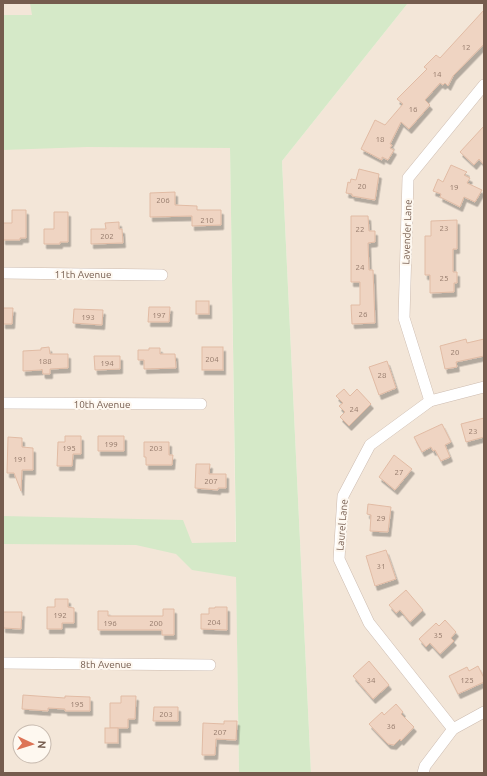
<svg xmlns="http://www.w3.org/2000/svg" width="487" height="776" viewBox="0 0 487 776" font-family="Ubuntu,sans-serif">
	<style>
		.residential { fill: #f3e6d8; fill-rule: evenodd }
		.green { fill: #d5e9c8 }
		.building { fill: #efd4c2; stroke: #e1bba4; filter: url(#shadow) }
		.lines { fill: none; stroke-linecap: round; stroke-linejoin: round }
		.minor-casing { stroke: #cdbcb0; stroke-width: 12 }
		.minor { stroke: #fff; stroke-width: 11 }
		.labels { text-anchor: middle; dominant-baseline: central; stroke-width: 4; stroke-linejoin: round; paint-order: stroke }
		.number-label { font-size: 8px; fill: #947a6b }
		.street-label { font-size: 10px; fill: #755c4e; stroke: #fef8f0 }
	</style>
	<defs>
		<filter id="shadow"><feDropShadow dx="2.5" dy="4.5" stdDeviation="0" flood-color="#0004"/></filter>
	</defs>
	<rect width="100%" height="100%" fill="#fbf4e9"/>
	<g class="residential">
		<path d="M3 3H228L239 773H3ZM20 732H44V756H20Z"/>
		<path d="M408 3H484V773H311L282 161Z"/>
	</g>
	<path class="green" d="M30 3H408L282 161 311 773H239L236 577 192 570 176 554 136 545 3 544V516L183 520 192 543 236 542 230 148 87 147 3 150V15H32Z"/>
	<g class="building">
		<path d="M484 10V44L453 76 448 86 445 83 443 85 440 83 425 100 430 105 409 129 401 122 390 144 392 145 390 148 394 150 388 160 382 157V160L361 149 375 120 385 125 403 104 397 99 427 69 424 67 436 55 440 58Z"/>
		<path d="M484 126V165L479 159 474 165 460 152Z"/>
		<path d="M451 165 467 172 464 175 470 178 467 183 482 190 475 202 464 197 460 207 440 197 441 194 433 191 438 179 443 182Z"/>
		<path d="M359 169 379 174 375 200 352 196V194L346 193 348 182 350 183 351 179 356 180Z"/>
		<path d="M175 192V205L197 206V210H221V225L192 226V216L150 217V193Z"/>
		<path d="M12 210H26V238H20V240H3V223H12Z"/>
		<path d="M54 212H68V242H60V244H44V229H54Z"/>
		<path d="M351 216H368L369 231H375V242L368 243 369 270H373L375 323 352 324 351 305H360V282H351Z"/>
		<path d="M457 220V249H453V272H457V283H454V292L430 293V275H425V236H431V221Z"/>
		<path d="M119 222V229H122L123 243 91 244V229H106L105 223Z"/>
		<rect x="196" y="301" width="13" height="13"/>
		<path d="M149 307H170L169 322H148Z"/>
		<path d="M3 308H13L12 324H3Z"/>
		<path d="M74 309 103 310 102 325 73 323Z"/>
		<path d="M466 339 467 343 484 339V356L456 362 457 367 445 369 440 346Z"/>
		<path d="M49 347 50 354H68V368L50 369V374H43L42 369 41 370 23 371V351L41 350V348Z"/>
		<rect x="202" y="347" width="21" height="23"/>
		<path d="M149 348H160V354H175L176 368 144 369V360H138V350H149Z"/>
		<path d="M94 356H120V369L95 370Z"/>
		<path d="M387 361 396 388 379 395 369 367Z"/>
		<path d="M344 389 350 396 357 389 371 404 349 426 340 417 345 412 339 406 343 403 336 396Z"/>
		<path d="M484 418V437L466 442 461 424Z"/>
		<path d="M442 424 451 442 445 445 450 457 441 461 435 450 433 451 431 447 422 452 414 437Z"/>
		<path d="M65 436H81V454H73L72 466H57L58 442H65Z"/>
		<path d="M124 436V451H98V436Z"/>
		<path d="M8 437 22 438V447L33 448V470H22L21 491 14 473H7Z"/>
		<path d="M144 442H169V455H173L172 465H146V457H144Z"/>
		<path d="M394 455 412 469 395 490 379 477Z"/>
		<path d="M196 464H210L209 474H226V488H218V490L195 488Z"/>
		<path d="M368 504 391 507 388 532 370 531 371 515 367 514Z"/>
		<path d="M386 550 396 579 375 586 366 556Z"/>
		<path d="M406 590 423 610 410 622 400 610 396 613 389 605Z"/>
		<path d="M55 599H68V607L74 608V623H62V629H47V607H55Z"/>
		<path d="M215 607H227V630L201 629V614H209V608H215Z"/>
		<path d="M163 609H174V635H162V630H98V611H108V616H163Z"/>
		<path d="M3 612H22L21 629 3 628Z"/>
		<path d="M445 620 456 632 451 638 454 641 440 654 430 643 426 647 419 639 436 623 439 626Z"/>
		<path d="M369 661 389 685 373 699 353 676Z"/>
		<path d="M478 666 484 678V682L458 694 449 676 467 667 469 671Z"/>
		<path d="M23 695 65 698V696L90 697V711H65V709L48 708V711L22 709Z"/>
		<path d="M121 696H136L135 719H128V728H110V703H121Z"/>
		<path d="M396 704 403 712 401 714 414 727 401 741 400 739 394 745 388 744 369 724 382 712 384 715Z"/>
		<path d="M154 707H178V721H153Z"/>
		<path d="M224 721H237L236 740 216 739 215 755H202L203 723 224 724Z"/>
		<rect x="105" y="728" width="13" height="15"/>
	</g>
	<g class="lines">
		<defs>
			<g id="minor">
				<path d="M3 273 162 275"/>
				<path d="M430 401 404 318 408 178 484 85"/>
				<path d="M3 403 201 404"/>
				<path d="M3 663 210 665"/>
				<path d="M453 729 369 623 339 559 343 496 370 445 430 401 484 387"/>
				<path d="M423 773 425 766 453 729 484 712"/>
			</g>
		</defs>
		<use href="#minor" class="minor-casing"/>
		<use href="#minor" class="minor"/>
	</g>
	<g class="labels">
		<g class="number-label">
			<text x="466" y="47">12</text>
			<text x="437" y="74">14</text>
			<text x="413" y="109">16</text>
			<text x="380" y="139">18</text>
			<text x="362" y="186">20</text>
			<text x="454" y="187">19</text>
			<text x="163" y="200">206</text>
			<text x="207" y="220">210</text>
			<text x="444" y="228">23</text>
			<text x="360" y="229">22</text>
			<text x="107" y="236">202</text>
			<text x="360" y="267">24</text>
			<text x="444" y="278">25</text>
			<text x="363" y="314">26</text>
			<text x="159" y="315">197</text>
			<text x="88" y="317">193</text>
			<text x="455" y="352">20</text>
			<text x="212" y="359">204</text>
			<text x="45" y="361">188</text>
			<text x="107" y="363">194</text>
			<text x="382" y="375">28</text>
			<text x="354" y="409">24</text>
			<text x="473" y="431">23</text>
			<text x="111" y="444">199</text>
			<text x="69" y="448">195</text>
			<text x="156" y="448">203</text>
			<text x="20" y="459">191</text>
			<text x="399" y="472">27</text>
			<text x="211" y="481">207</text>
			<text x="381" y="518">29</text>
			<text x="381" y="566">31</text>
			<text x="60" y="615">192</text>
			<text x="214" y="622">204</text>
			<text x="110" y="623">196</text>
			<text x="156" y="623">200</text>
			<text x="438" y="635">35</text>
			<text x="371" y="680">34</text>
			<text x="467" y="680">125</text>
			<text x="77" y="704">195</text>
			<text x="166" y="714">203</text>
			<text x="391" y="726">36</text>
			<text x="220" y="732">207</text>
		</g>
		<g class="street-label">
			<text transform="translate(407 232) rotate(-88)">Lavender Lane</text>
			<text x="83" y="274">11th Avenue</text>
			<text x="102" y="404">10th Avenue</text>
			<text transform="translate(342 525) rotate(-85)">Laurel Lane</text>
			<text x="106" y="664">8th Avenue</text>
		</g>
	</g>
	<rect width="487" height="776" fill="none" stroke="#755c4e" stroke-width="8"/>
	<g transform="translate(32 744) rotate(94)"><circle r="19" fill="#fef8f0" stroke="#c7baaf"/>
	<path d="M0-3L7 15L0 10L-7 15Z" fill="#dd7456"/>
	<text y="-6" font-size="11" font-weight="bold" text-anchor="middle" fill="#755c4e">N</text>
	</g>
</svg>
